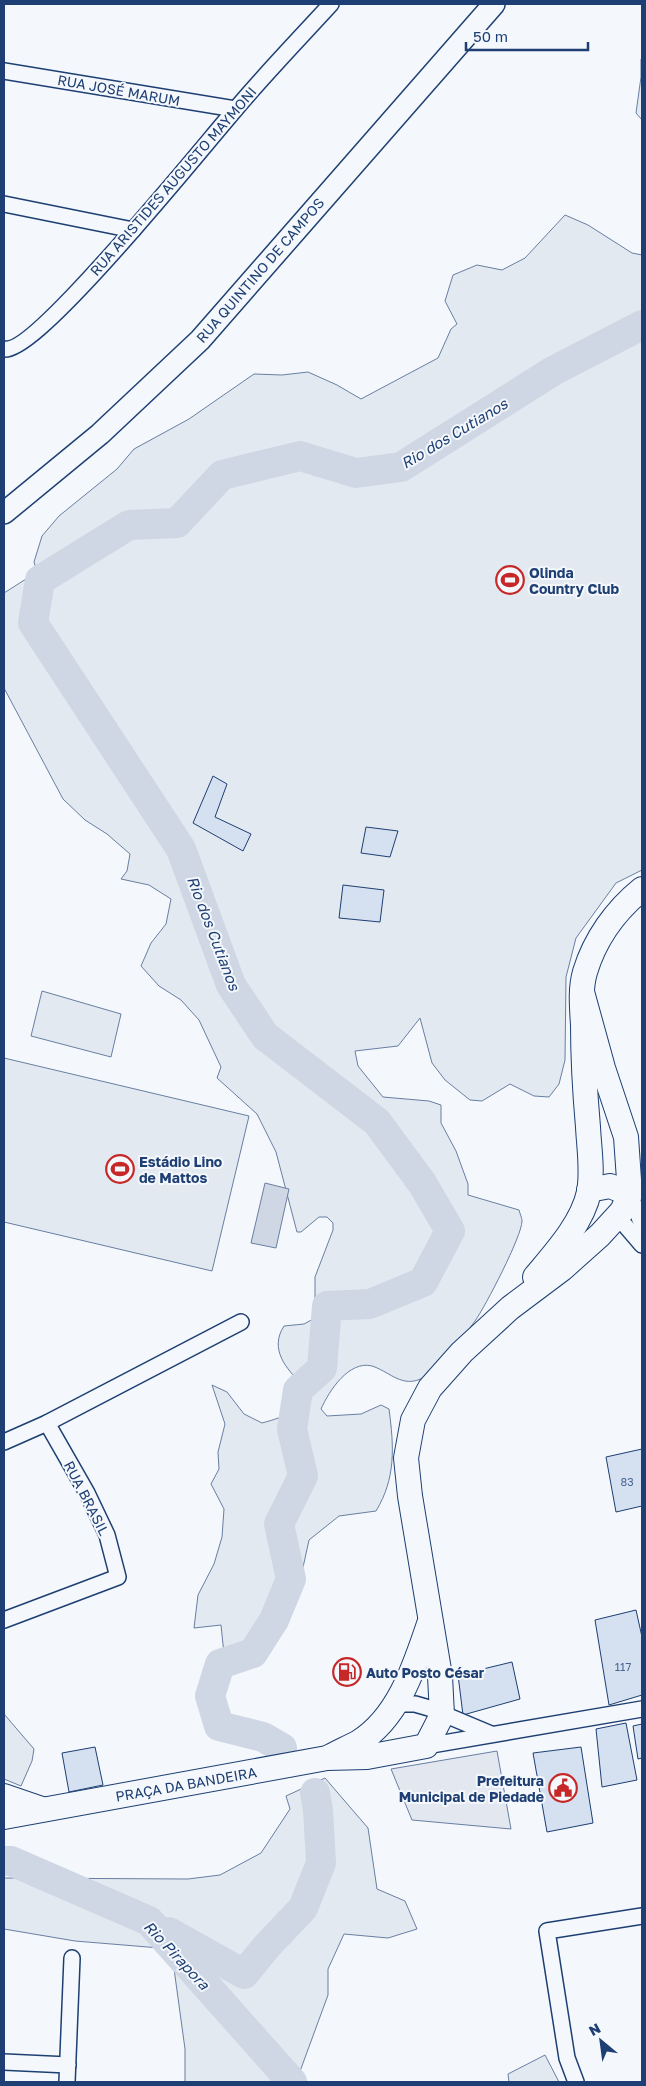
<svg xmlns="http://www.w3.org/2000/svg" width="646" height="2086" viewBox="0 0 646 2086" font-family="'Golos Text',sans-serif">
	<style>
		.green { fill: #e3e9f0; stroke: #687fa3 }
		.parking { fill: #e3e8f0; stroke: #687fa3 }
		.water { fill: #cfd7e4; stroke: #687fa3 }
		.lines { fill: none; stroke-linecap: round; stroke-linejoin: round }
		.river { stroke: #cfd7e4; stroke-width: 30 }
		.building { fill: #d5e0f0; stroke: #1d3f73 }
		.minor-casing { stroke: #1d3f73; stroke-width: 18 }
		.secondary-casing { stroke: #1d3f73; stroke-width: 24 }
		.primary-casing { stroke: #1d3f73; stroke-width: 26 }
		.minor { stroke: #f4f7fb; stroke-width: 15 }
		.secondary { stroke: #f4f7fb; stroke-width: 21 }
		.primary { stroke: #f4f7fb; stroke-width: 24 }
		.labels { text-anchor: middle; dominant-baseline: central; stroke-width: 4; stroke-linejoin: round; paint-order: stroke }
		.number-label { font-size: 11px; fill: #4b6792 }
		.street-label { font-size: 14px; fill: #1d3f73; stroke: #f4f7fb }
		.poi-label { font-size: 14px; font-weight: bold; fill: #1d3f73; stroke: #f4f7fb; text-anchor: start }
		.water-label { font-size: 15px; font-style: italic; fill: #1d3f73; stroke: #f4f7fb }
	</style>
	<rect width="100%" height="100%" fill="#f4f7fb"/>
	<g class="green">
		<path d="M641 59H642V120L636 113 641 77Z"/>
		<path d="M565 215 588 225 632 253 642 255V870L616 883 576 938 566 977 565 1060 559 1084 549 1097 534 1096 510 1084 482 1101 470 1100 445 1080 432 1063 420 1018 398 1046 355 1051 358 1066 383 1097 429 1101 441 1105V1123L456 1151 468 1184V1195L519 1210C520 1214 522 1218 522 1221 522 1236 485 1307 475 1321 464 1336 436 1374 418 1380 400 1386 388 1371 372 1366 349 1360 329 1391 321 1409L327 1416 361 1414 381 1405 389 1409C394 1447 396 1478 376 1511L339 1516 309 1540 302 1572 283 1602 265 1642 247 1665 236 1666 224 1654 221 1625 194 1628 198 1595 214 1564 222 1537 224 1509 211 1484 219 1469 218 1452 225 1424 212 1385 227 1392 244 1414 262 1423C287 1416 298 1413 303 1385 286 1369 269 1349 284 1326L304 1324 315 1318V1277L333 1230V1223L327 1217H319L301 1232H297L276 1152 257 1114 217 1078 221 1067 199 1020 181 1000 159 986 141 966 151 943 166 924 171 899 149 885 121 879 127 871 130 854 107 834 85 820 63 799 4 688V593L37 572 34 562 42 536 59 516 117 469 134 449 189 419 254 374 282 375 308 372 337 385 361 399 438 358 451 329 457 324 445 301 453 275 477 265 502 270 525 258Z"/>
		<path d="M42 991 121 1014 111 1057 31 1036Z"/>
		<path d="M4 1058 249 1116 212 1271 4 1222Z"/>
		<path d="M4 1714 34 1749 32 1761 21 1786 4 1779Z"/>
		<path d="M325 1778 368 1828 377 1889 405 1901 417 1929 388 1938 344 1934 328 1969V1995L299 2074 308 2082H185V2049L172 1954 160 1948 75 1941 4 1929V1878L188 1879 220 1875 261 1853 290 1809 286 1796Z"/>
		<path d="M545 2055 559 2082H509L508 2074Z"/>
	</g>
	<path class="parking" d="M497 1751 511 1829 412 1820 391 1769Z"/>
	<path class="water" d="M265 1183 289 1189 276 1248 251 1243Z"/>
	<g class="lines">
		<g class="river">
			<path d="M282 1748 263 1737 219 1726 210 1696 220 1664 253 1653 274 1620 291 1579 279 1524 303 1476 292 1429 298 1390 322 1368 327 1306 370 1304 423 1282 450 1231 422 1183 377 1122 265 1036 231 985 181 849 33 623 40 580 129 525 177 523 222 475 300 456 356 473 401 467 553 371 642 325"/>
			<path d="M4 1861H11L149 1921 292 2082"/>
			<path d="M169 1932 244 1974 267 1946 303 1908 321 1863 318 1810 315 1793"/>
		</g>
	</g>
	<g class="building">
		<path d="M213 776 227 784 215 817 251 834 243 851 193 823Z"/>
		<path d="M366 827 398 831 390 857 361 853Z"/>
		<path d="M343 885 384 890 380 922 339 918Z"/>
		<path d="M642 1449V1506L616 1512 606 1457Z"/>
		<path d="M636 1610 642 1637V1695L609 1705 595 1620Z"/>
		<path d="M512 1662 520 1699 463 1715 458 1675Z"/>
		<path d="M626 1723 637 1780 602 1787 596 1729Z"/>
		<path d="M642 1724V1758L638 1759 633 1726Z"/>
		<path d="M95 1747 103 1785 69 1792 62 1753Z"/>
		<path d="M581 1747 593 1823 547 1832 533 1753Z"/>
	</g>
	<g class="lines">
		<defs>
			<g id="minor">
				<path d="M4 71 235 109"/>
				<path d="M4 204 133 230"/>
				<path d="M4 349C36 355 205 144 234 111 265 74 299 39 331 4"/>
				<path d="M642 1191 630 1194 642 1225"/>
				<path d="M618 1217 642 1245"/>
				<path d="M4 1442 47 1423 241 1322"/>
				<path d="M4 1620 118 1577 107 1535 87 1493 47 1423"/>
				<path d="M396 1704H415L429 1708 491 1734"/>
				<path d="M426 1746 642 1709"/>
				<path d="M4 2062 68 2065"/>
				<path d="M67 2082 72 1958"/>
				<path d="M576 2082 567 2058 547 1931 642 1916"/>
			</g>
			<path id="secondary" d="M4 513 100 434 200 340 494 4"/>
			<g id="primary">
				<path d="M589 1190 610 1186 630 1194"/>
				<path d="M535 1277C555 1253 582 1224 589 1192 593 1171 589 1148 588 1127 585 1093 583 1059 583 1025 582 1008 580 989 585 972 595 939 616 910 642 889"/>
				<path d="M331 1756C340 1751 350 1747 359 1742 399 1717 415 1665 429 1624"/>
				<path d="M4 1796 42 1809"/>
				<path d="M4 1817 327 1758 367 1757 426 1746 442 1715 440 1676 410 1496 406 1458 413 1420 430 1388 462 1352 510 1308 562 1269 600 1235 622 1211 630 1194 626 1137 603 1068 582 992"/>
			</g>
		</defs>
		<use href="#minor" class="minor-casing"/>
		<use href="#secondary" class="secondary-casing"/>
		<use href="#primary" class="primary-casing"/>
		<use href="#minor" class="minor"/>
		<use href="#secondary" class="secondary"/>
		<use href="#primary" class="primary"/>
	</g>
	<defs>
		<symbol id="stadium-ring" viewBox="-11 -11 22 22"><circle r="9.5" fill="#f4f7fb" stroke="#c62828" stroke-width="1.5"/><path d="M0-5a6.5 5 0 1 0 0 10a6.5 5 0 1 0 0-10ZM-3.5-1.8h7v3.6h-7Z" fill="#c62828"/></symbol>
		<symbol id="fuel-ring" viewBox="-11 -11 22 22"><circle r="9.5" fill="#f4f7fb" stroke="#c62828" stroke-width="1.5"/><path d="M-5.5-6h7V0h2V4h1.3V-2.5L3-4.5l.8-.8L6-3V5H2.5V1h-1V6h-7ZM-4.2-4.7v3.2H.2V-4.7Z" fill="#c62828"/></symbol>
		<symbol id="civic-ring" viewBox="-11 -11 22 22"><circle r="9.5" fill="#f4f7fb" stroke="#c62828" stroke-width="1.5"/><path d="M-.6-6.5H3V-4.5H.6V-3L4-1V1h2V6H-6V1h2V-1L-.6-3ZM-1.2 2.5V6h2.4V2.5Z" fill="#c62828"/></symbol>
	</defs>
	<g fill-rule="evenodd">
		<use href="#stadium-ring" x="494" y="564" width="32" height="32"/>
		<use href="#stadium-ring" x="104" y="1153" width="32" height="32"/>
		<use href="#fuel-ring" x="331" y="1656" width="32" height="32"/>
		<use href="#civic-ring" x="547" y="1772" width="32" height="32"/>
	</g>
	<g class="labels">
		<g class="number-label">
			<text x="627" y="1481">83</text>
			<text x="623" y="1666">117</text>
		</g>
		<g class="street-label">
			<text transform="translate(119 90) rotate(10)">RUA JOSÉ MARUM</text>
			<text transform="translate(173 181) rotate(-49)">RUA ARISTIDES AUGUSTO MAYMONI</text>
			<text transform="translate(260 270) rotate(-49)">RUA QUINTINO DE CAMPOS</text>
			<text transform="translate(87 1498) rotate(63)">RUA BRASIL</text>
			<text transform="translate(186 1784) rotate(-10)">PRAÇA DA BANDEIRA</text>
		</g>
		<g class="poi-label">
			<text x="529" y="572">Olinda<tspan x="529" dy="16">Country Club</tspan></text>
			<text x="139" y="1161">Estádio Lino<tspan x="139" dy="16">de Mattos</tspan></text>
			<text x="366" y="1672">Auto Posto César</text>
			<text x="544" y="1780" text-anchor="end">Prefeitura<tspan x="544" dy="16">Municipal de Piedade</tspan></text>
		</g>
		<g class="water-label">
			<text transform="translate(454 433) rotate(-31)">Rio dos Cutianos</text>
			<text transform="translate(214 933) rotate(69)">Rio dos Cutianos</text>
			<text transform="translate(177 1955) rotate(47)">Rio Pirapora</text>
		</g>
	</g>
	<rect width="646" height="2086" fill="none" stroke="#1d3f73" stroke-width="10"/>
	<g transform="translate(601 2041) rotate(331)" stroke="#f4f7fb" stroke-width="4" paint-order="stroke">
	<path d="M0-4L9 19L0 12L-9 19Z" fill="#1d3f73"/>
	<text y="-8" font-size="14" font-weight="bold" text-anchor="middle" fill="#1d3f73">N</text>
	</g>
	<path d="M466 42v8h122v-8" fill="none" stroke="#1d3f73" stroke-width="2.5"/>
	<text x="473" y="42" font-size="15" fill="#1d3f73" stroke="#f4f7fb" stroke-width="4" paint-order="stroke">50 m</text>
</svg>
